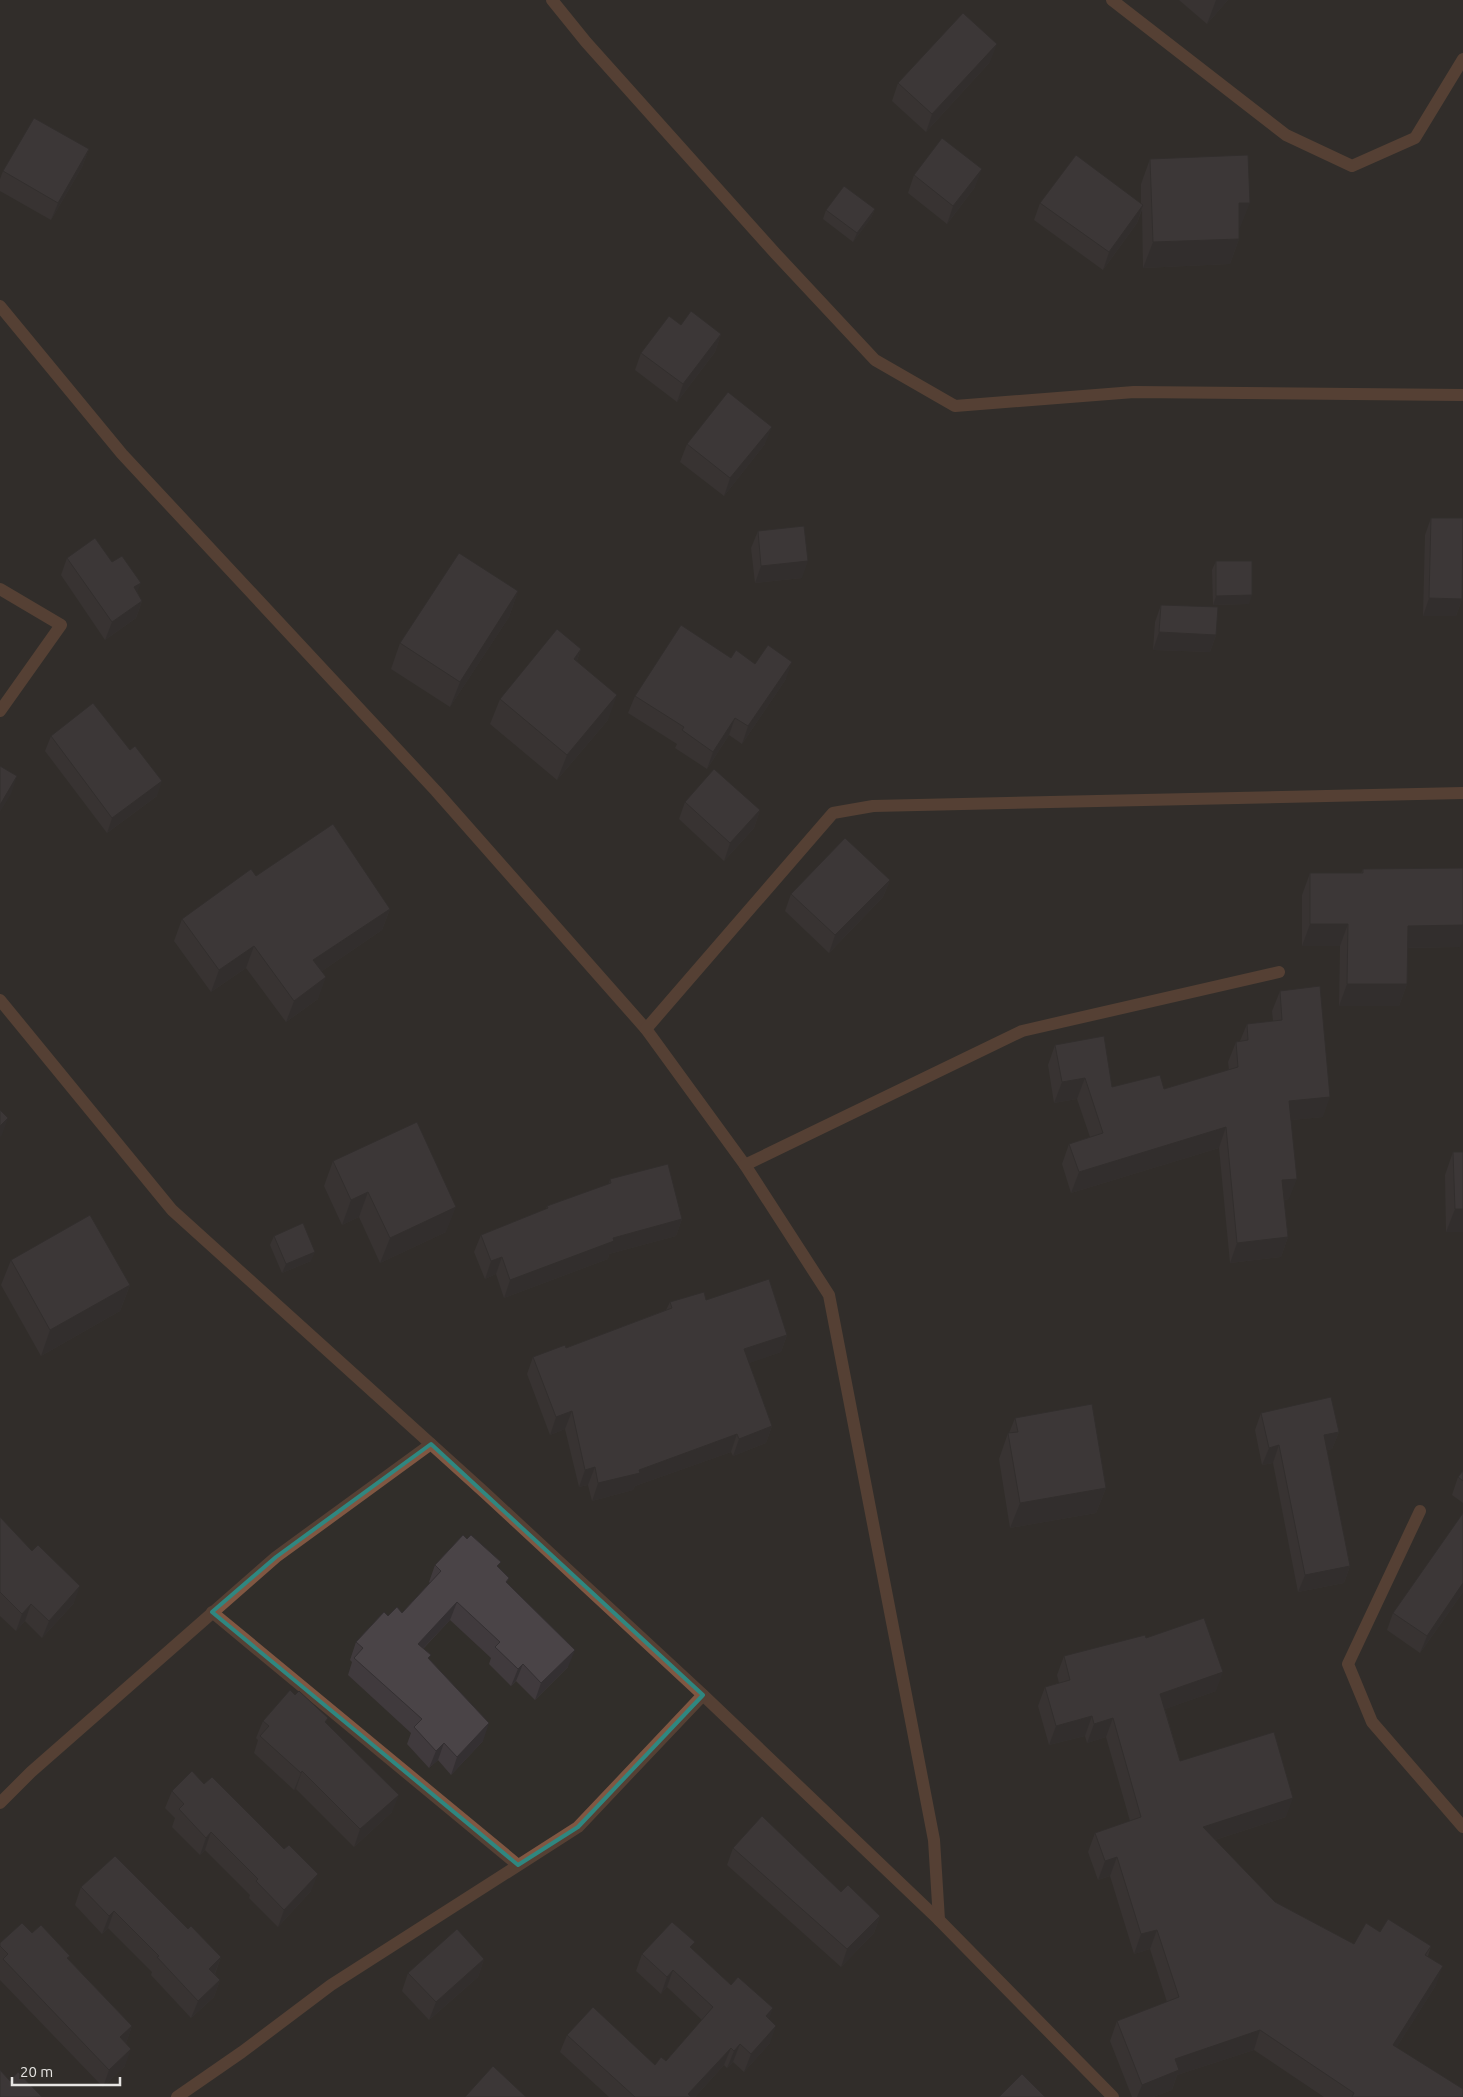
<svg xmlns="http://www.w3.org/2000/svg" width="1463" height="2097" viewBox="0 0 1463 2097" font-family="Ubuntu,sans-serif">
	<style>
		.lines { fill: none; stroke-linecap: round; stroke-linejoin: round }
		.street { stroke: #805742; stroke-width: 12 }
		.wall { fill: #403a3d }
		.shaded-wall { fill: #343032 }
		.building { fill: #4a4447; stroke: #343032 }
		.marked { fill: none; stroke: #2f8780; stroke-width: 4; stroke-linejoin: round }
	</style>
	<rect width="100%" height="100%" fill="#312e2a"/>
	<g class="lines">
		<g class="street">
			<path d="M552 0 586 42 775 253 875 360 955 406 1134 392 1463 395"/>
			<path d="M1112 0 1286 135 1352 166 1415 138 1463 59"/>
			<path d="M0 306 122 454 436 791 646 1029 745 1165 829 1295 934 1840 939 1920"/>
			<path d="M0 589 61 625 0 711"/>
			<path d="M0 1000 172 1210 484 1492 703 1695 939 1920 1113 2097"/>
			<path d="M646 1029 833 813 873 806 1463 793"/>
			<path d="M745 1165 1022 1031 1279 972"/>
			<path d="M1420 1511 1348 1664 1372 1722 1463 1827"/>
			<path d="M212 1612 518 1865"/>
			<path d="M0 1803 31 1772 276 1557 431 1444"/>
			<path d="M177 2097 242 2052 331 1985 578 1827 703 1695"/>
		</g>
	</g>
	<g class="wall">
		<path d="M1179 0H1228L1207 24Z"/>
		<path d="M990 62 926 132 892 101 898 83Z"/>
		<path d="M89 149 82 167 51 220 0 191V179L3 171Z"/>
		<path d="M1150 159 1240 228H1239V239L1230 264 1143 268 1142 210 1137 223 1103 270 1034 220 1040 203 1141 204V184Z"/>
		<path d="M914 175 975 187 947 224 908 193Z"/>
		<path d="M875 209 871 218 853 242 823 219 826 210Z"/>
		<path d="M681 325 721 334 715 352 677 402 635 370 641 353Z"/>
		<path d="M687 444H765L724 496 680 462Z"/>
		<path d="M1431 518 1462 599 1456 616H1423L1425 535Z"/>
		<path d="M758 531 802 578 755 583 751 548Z"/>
		<path d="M67 558 112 562 137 592 142 601 136 618 105 640 61 575Z"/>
		<path d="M1216 561 1249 604 1213 605 1212 570Z"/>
		<path d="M518 591 509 617 450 707 391 669 400 643Z"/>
		<path d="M1161 605 1216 635 1210 652 1153 650 1155 622Z"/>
		<path d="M581 649 577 661 608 720 557 780 490 724 500 699Z"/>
		<path d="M731 658 755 664 786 679 742 744 729 735 707 769 675 748 677 744 628 713 635 696Z"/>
		<path d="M51 736 130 750 157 796 107 833 45 751Z"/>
		<path d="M685 802 760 810 754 828 724 861 679 819Z"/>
		<path d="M1363 869 1460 947 1407 948V984L1399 1006H1339L1340 946H1302V895L1310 873H1361Z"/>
		<path d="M890 880 883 897 829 953 785 911 791 894Z"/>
		<path d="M390 909 382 930 322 971 318 999 286 1022 246 968 211 992 174 941 182 919Z"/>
		<path d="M1280 991 1323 1117 1291 1120 1289 1199 1284 1200 1288 1237 1281 1257 1230 1263 1219 1148 1071 1193 1062 1164 1069 1144 1090 1137 1077 1099 1054 1103 1048 1065 1055 1045 1112 1087 1164 1089 1229 1070 1228 1062 1236 1042 1240 1041 1247 1024 1273 1021 1272 1011Z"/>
		<path d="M1453 1152H1463V1232H1446L1445 1175Z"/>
		<path d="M333 1161 446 1232 380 1263 359 1217 342 1225 324 1186Z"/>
		<path d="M610 1179 682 1219 676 1236 609 1254 608 1259 504 1298 496 1274 485 1279 474 1252 481 1235 546 1209 547 1206 609 1184Z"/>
		<path d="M274 1236 311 1261 282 1273 270 1245Z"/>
		<path d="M11 1260 130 1285 120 1311 41 1356 1 1285Z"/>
		<path d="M706 1300 787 1335 781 1352 749 1363 772 1426 766 1443 733 1456 731 1452 635 1486 633 1490 592 1501 588 1485 579 1487 565 1429 550 1435 527 1374 533 1357 566 1348 666 1310 670 1302Z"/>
		<path d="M1261 1413 1339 1432 1332 1449 1327 1450 1350 1566 1344 1583 1298 1592 1273 1463 1262 1465 1255 1430Z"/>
		<path d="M1015 1418 1106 1488 1096 1513 1010 1528 999 1459 1008 1433H1009Z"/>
		<path d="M1463 1471V1503L1452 1495 1458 1477Z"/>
		<path d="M0 1517 74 1603 42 1638 25 1621 16 1631 0 1616Z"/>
		<path d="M435 1565 499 1568 507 1583 568 1667 535 1700 516 1681 511 1686 489 1664 491 1658 450 1620 423 1649 429 1659 483 1741 451 1775 438 1760 429 1768 407 1744 411 1733 348 1675 352 1662 350 1660 356 1642 388 1616 402 1613 430 1583 429 1582Z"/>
		<path d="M1463 1592 1420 1653 1387 1630 1393 1613Z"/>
		<path d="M1146 1638 1216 1691 1165 1709 1180 1761 1286 1817 1215 1840 1275 1902 1354 1944 1380 1932 1431 1946 1428 1956 1436 1985 1396 2048 1463 2097H1324L1254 2050 1177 2075 1172 2090 1153 2097H1132L1110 2041 1117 2021 1167 2002 1150 1949 1134 1954 1110 1876 1098 1880 1088 1852 1095 1833 1130 1821 1106 1737 1087 1743 1085 1736 1049 1745 1038 1706 1045 1687 1059 1683 1057 1675 1064 1656Z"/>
		<path d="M263 1721 326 1724 392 1812 354 1847 296 1789 294 1790 254 1753 258 1740 256 1738Z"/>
		<path d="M204 1784 311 1891 278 1927 249 1898 250 1895 205 1850 200 1855 172 1827 175 1818 165 1808 172 1791Z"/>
		<path d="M733 1848 880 1916 874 1933 841 1967 727 1865Z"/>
		<path d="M81 1887 188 1929 221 1957 215 1974 220 1980 214 1997 191 2018 151 1975 152 1972 108 1928 102 1934 75 1905Z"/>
		<path d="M32 1933 69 1960 132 2026 126 2043 125 2066 103 2087 0 1980V1943Z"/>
		<path d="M692 1949 769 2020 770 2043 744 2072 733 2062 727 2068 724 2065 695 2097H609L560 2052 567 2035 655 2065 666 2061 702 2020 667 1987 661 1994 636 1971 642 1954Z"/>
		<path d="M484 1959 478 1977 429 2020 402 1991 408 1973Z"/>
	</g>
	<g class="shaded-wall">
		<path d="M1216 0H1228L1207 24Z"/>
		<path d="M997 44 990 62 926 132 932 114Z"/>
		<path d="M89 149 82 167 51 220 58 203Z"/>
		<path d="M982 169 975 187 947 224 953 206Z"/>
		<path d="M1239 203H1250L1240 228 1229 229Z"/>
		<path d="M1143 205 1137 223 1103 270 1109 252Z"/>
		<path d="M875 209 871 218 853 242 857 233Z"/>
		<path d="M1239 239 1230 264 1143 268 1153 242Z"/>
		<path d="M721 334 715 352 677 402 683 384Z"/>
		<path d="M772 427 765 444 724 496 730 478Z"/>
		<path d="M808 561 802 578 755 583 761 566Z"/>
		<path d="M141 583 134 600V587Z"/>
		<path d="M518 591 509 617 450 707 460 682Z"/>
		<path d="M1252 595 1249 604 1213 605 1216 596Z"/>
		<path d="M1429 598 1462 599 1456 616H1423Z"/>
		<path d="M142 601 136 618 105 640 112 622Z"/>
		<path d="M1159 632 1216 635 1210 652 1153 650Z"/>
		<path d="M581 649 572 675 574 659Z"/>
		<path d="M792 662 786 679 742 744 748 726Z"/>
		<path d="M617 695 608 720 557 780 567 755Z"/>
		<path d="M735 718 729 735 707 769 713 752Z"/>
		<path d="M17 776 11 794 0 812V805Z"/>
		<path d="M162 781 157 796 107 833 112 818Z"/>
		<path d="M760 810 754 828 724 861 730 843Z"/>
		<path d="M890 880 883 897 829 953 835 935Z"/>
		<path d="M390 909 382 930 306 982 313 960Z"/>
		<path d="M1310 924H1348L1340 946H1302Z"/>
		<path d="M1463 925V938L1460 947 1399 948 1408 926Z"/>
		<path d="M254 946 246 968 211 992 219 970Z"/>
		<path d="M326 977 318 999 286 1022 294 1001Z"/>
		<path d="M1347 984H1407L1399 1006H1339Z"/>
		<path d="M1085 1078 1077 1099 1054 1103 1062 1082Z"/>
		<path d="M1330 1097 1323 1117 1282 1121 1289 1101Z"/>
		<path d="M8 1118 2 1135 0 1137V1126Z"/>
		<path d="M1226 1127 1219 1148 1071 1193 1079 1172Z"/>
		<path d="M1297 1179 1289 1199 1274 1201 1282 1180Z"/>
		<path d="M368 1192 359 1217 342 1225 351 1200Z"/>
		<path d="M456 1207 446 1232 380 1263 390 1238Z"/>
		<path d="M1455 1209H1463V1232H1446Z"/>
		<path d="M682 1219 676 1236 609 1254 608 1259 504 1298 510 1280 613 1238Z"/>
		<path d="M1288 1237 1281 1257 1230 1263 1237 1243Z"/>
		<path d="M315 1252 311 1261 282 1273 286 1264Z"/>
		<path d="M502 1257 496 1274 485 1279 491 1261Z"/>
		<path d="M130 1285 120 1311 41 1356 50 1330Z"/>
		<path d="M787 1335 781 1352 738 1367 744 1349Z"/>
		<path d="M572 1411 565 1429 550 1435 556 1417Z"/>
		<path d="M772 1426 766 1443 733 1456 739 1439Z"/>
		<path d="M1339 1432 1332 1449 1318 1452 1324 1435Z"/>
		<path d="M737 1434 731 1452 635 1486 633 1490 592 1501 598 1483 639 1470Z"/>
		<path d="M1279 1445 1273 1463 1262 1465 1269 1448Z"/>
		<path d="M595 1467 588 1485 579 1487 585 1470Z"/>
		<path d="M1106 1488 1096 1513 1010 1528 1020 1503Z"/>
		<path d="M1350 1566 1344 1583 1298 1592 1305 1575Z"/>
		<path d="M1463 1583V1592L1420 1653 1427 1636Z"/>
		<path d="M80 1586 74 1603 42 1638 49 1621Z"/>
		<path d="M457 1602 450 1620 411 1661 418 1644Z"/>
		<path d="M31 1604 25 1621 16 1631 22 1614Z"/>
		<path d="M575 1650 568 1667 535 1700 541 1683Z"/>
		<path d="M523 1664 516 1681 511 1686 518 1669Z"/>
		<path d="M1223 1672 1216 1691 1154 1713 1160 1694Z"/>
		<path d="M1092 1716 1085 1736 1049 1745 1056 1726Z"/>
		<path d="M1113 1718 1106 1737 1087 1743 1094 1724Z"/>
		<path d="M489 1723 483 1741 451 1775 457 1757Z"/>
		<path d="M444 1743 438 1760 429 1768 436 1751Z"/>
		<path d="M302 1771 296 1789 294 1790 301 1773Z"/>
		<path d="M399 1795 392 1812 354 1847 360 1829Z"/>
		<path d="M1293 1798 1286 1817 1196 1846 1203 1827Z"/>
		<path d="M211 1832 205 1850 200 1855 206 1838Z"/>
		<path d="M1117 1857 1110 1876 1098 1880 1105 1861Z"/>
		<path d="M318 1874 311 1891 278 1927 284 1910Z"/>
		<path d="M114 1911 108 1928 102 1934 109 1916Z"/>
		<path d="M880 1916 874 1933 841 1967 847 1949Z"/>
		<path d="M1157 1930 1150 1949 1134 1954 1141 1934Z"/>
		<path d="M221 1957 214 1975 209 1969Z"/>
		<path d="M484 1959 478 1977 429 2020 436 2002Z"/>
		<path d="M1443 1966 1436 1985 1386 2064 1393 2045Z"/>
		<path d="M673 1970 667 1987 661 1994 667 1977Z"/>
		<path d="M220 1980 214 1997 191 2018 198 2001Z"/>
		<path d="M773 2008 767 2025 766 2016Z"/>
		<path d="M132 2026 126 2043 120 2037Z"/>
		<path d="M776 2026 770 2043 744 2072 751 2054Z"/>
		<path d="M1260 2030 1254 2050 1177 2075 1172 2090 1153 2097H1137L1142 2085 1175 2059Z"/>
		<path d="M740 2044 733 2062 727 2068 734 2051Z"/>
		<path d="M731 2048 724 2065 695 2097H687L688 2094Z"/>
		<path d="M131 2049 125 2066 103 2087 109 2070Z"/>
	</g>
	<g class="building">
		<path d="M963 13 997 44 932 114 898 83Z"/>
		<path d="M34 118 89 149 58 203 3 171Z"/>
		<path d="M942 138 982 169 953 206 914 175Z"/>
		<path d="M1076 155 1143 205 1109 252 1040 203Z"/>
		<path d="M1248 155 1250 203H1239V239L1153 242 1150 159Z"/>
		<path d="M844 186 875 209 857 233 826 210Z"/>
		<path d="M691 311 721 334 683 384 641 353 669 316 681 325Z"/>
		<path d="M728 392 772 427 730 478 687 444Z"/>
		<path d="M1431 518H1463L1462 599 1429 598Z"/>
		<path d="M804 526 808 561 761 566 758 531Z"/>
		<path d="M95 538 112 562 122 556 141 583 134 587 142 601 112 622 67 558Z"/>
		<path d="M459 553 518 591 460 682 400 643Z"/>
		<path d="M1216 561H1252V595L1216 596Z"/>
		<path d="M1161 605 1218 607 1216 635 1159 632Z"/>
		<path d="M681 625 731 658 736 650 755 664 768 645 792 662 748 726 735 718 713 752 682 730 684 727 635 696Z"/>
		<path d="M557 629 581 649 574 659 617 695 567 755 500 699Z"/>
		<path d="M93 703 130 750 135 746 162 781 112 818 51 736Z"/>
		<path d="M0 766 17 776 0 805Z"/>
		<path d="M714 769 760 810 730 843 685 802Z"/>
		<path d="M333 824 390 909 313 960 326 977 294 1001 254 946 219 970 182 919 251 869 256 876Z"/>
		<path d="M845 838 890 880 835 935 791 894Z"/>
		<path d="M1463 868V925L1408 926 1407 984H1347L1348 924H1310V873H1363V869Z"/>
		<path d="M1320 986 1330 1097 1289 1101 1297 1179 1282 1180 1288 1237 1237 1243 1226 1127 1079 1172 1069 1144 1103 1133 1085 1078 1062 1082 1055 1045 1104 1036 1112 1087 1160 1075 1164 1089 1238 1067 1236 1042 1248 1040 1247 1024 1282 1020 1280 991Z"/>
		<path d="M0 1110 8 1118 0 1126Z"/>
		<path d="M417 1122 456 1207 390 1238 368 1192 351 1200 333 1161Z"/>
		<path d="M1453 1152H1463V1209H1455Z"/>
		<path d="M668 1164 682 1219 613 1238 614 1241 510 1280 502 1257 491 1261 481 1235 548 1208 547 1206 611 1183 610 1179Z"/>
		<path d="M90 1215 130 1285 50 1330 11 1260Z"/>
		<path d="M303 1223 315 1252 286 1264 274 1236Z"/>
		<path d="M769 1279 787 1335 744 1349 772 1426 739 1439 737 1434 639 1470 640 1473 598 1483 595 1467 585 1470 572 1411 556 1417 533 1357 565 1345 566 1348 672 1308 670 1302 704 1292 706 1300Z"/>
		<path d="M1331 1397 1339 1432 1324 1435 1350 1566 1305 1575 1279 1445 1269 1448 1261 1413Z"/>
		<path d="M1092 1404 1106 1488 1020 1503 1008 1433 1018 1432 1015 1418Z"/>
		<path d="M1463 1471V1481L1458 1477Z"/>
		<path d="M1463 1513V1583L1427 1636 1393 1613Z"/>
		<path d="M0 1517 32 1551 38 1545 80 1586 49 1621 31 1604 22 1614 0 1592Z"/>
		<path d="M463 1535 467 1539 471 1535 501 1562 497 1566 509 1578 506 1582 575 1650 541 1683 523 1664 518 1669 495 1647 500 1642 457 1602 418 1644 431 1655 428 1658 489 1723 457 1757 444 1743 436 1751 414 1727 422 1719 354 1658 363 1648 356 1642 384 1612 388 1616 397 1607 402 1613 441 1571 435 1565Z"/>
		<path d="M1204 1618 1223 1672 1160 1694 1180 1761 1274 1732 1293 1798 1203 1827 1275 1902 1354 1944 1366 1923 1380 1932 1388 1919 1431 1946 1425 1955 1443 1966 1393 2045 1463 2089V2097H1352L1354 2093 1260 2030 1175 2059 1179 2070 1142 2085 1117 2021 1179 1997 1157 1930 1141 1934 1117 1857 1105 1861 1095 1833 1141 1817 1113 1718 1094 1724 1092 1716 1056 1726 1045 1687 1070 1680 1064 1656 1145 1635 1146 1638Z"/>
		<path d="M290 1690 295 1695 299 1691 328 1718 325 1722 399 1795 360 1829 302 1771 301 1773 260 1736 269 1726 263 1721Z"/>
		<path d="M192 1771 204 1784 212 1777 284 1849 289 1845 318 1874 284 1910 256 1881 258 1879 211 1832 206 1838 179 1809 184 1804 172 1791Z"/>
		<path d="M762 1816 841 1892 848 1885 880 1916 847 1949 733 1848Z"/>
		<path d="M115 1856 188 1929 191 1926 221 1957 209 1969 220 1980 198 2001 157 1957 159 1956 114 1911 109 1916 81 1887Z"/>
		<path d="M672 1922 695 1942 690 1947 731 1985 738 1977 773 2008 766 2016 776 2026 751 2054 740 2044 734 2051 731 2048 688 2094 691 2097H635L567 2035 593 2007 655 2065 661 2057 666 2061 713 2007 673 1970 667 1977 642 1954Z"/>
		<path d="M22 1923 32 1933 41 1925 70 1956 67 1958 132 2026 120 2037 131 2049 109 2070 3 1959 8 1954 0 1946V1943Z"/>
		<path d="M457 1929 484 1959 436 2002 408 1973Z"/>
		<path d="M493 2066 526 2097H465Z"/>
		<path d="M0 2070 10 2081 18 2072 42 2097H0Z"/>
		<path d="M1022 2074 1045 2097H999Z"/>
	</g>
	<path d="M0 0H1463V2097H0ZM431 1444 703 1695 578 1827 518 1865 212 1612 276 1557Z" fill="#312e2a" fill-opacity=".55" fill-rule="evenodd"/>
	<path class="marked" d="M431 1444 703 1695 578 1827 518 1865 212 1612 276 1557Z"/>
	<path d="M12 2077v8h108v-8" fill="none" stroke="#e7e5e3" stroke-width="2.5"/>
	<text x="20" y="2077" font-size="15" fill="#e7e5e3" stroke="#312e2a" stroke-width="4" paint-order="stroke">20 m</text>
</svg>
